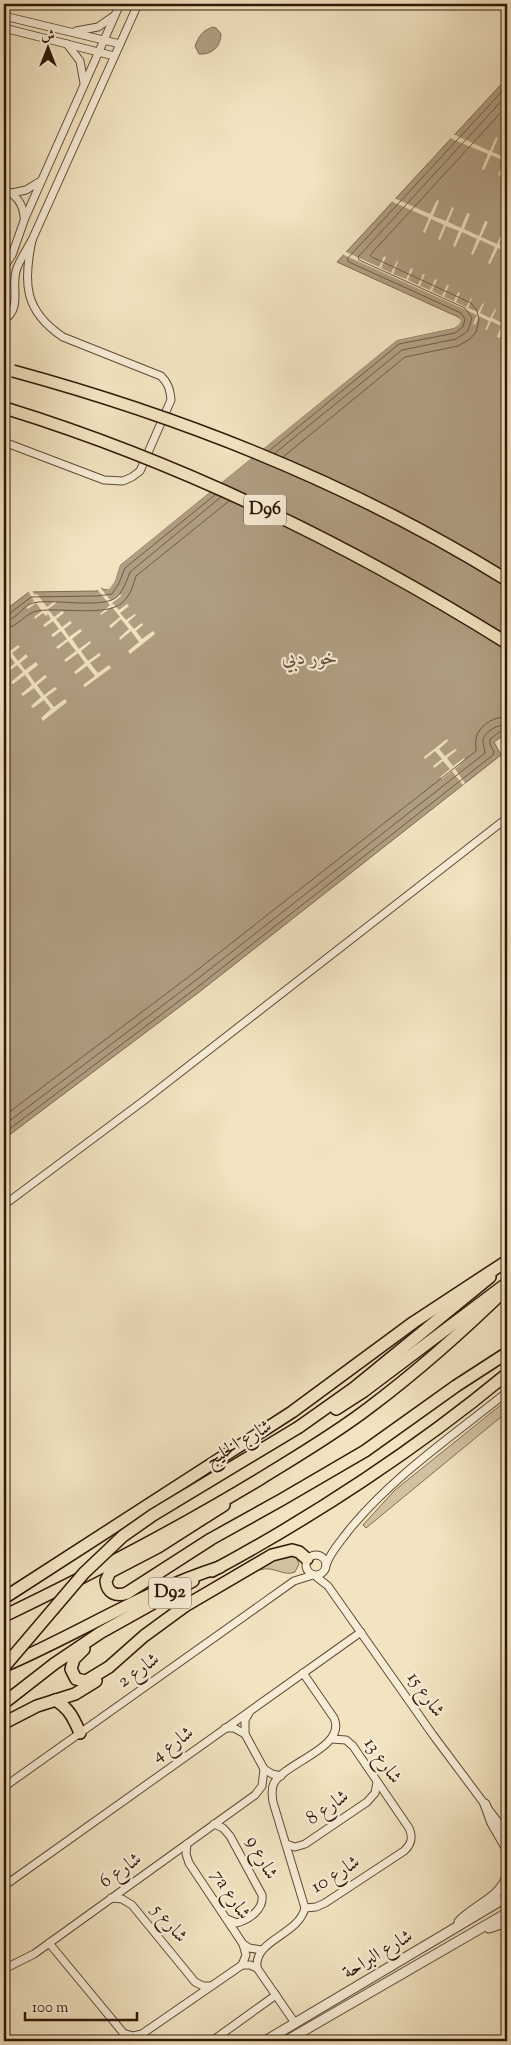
<svg xmlns="http://www.w3.org/2000/svg" width="511" height="2045" viewBox="0 0 511 2045" font-family="'Sorts Mill Goudy',Amiri,serif">
	<style>
		.green { fill: #d1c1a1; stroke: #806c54 }
		.water { fill: #b09e82; stroke: #7d6851 }
		.pier { fill: #f2e4c1 }
		.lines { fill: none; stroke-linecap: round; stroke-linejoin: round }
		.shore { stroke: #705a44; stroke-width: 1 }
		.minor-casing { stroke: #604a36; stroke-width: 9 }
		.tertiary-casing { stroke: #604a36; stroke-width: 11 }
		.primary-casing { stroke: #301707; stroke-width: 14 }
		.trunk-casing { stroke: #301707; stroke-width: 14 }
		.minor { stroke: #f7edd7; stroke-width: 7 }
		.tertiary { stroke: #f7edd7; stroke-width: 9 }
		.primary { stroke: #f2e4c1; stroke-width: 11 }
		.trunk { stroke: #f2e4c1; stroke-width: 11 }
		.primary-bridge-casing { stroke: #301707; stroke-width: 14; stroke-linecap: butt }
		.primary-bridge { stroke: #f2e4c1; stroke-width: 11 }
		.labels { text-anchor: middle; dominant-baseline: central; stroke-width: 4.5; stroke-linejoin: round; paint-order: stroke }
		.shield { fill: #f7edd7; stroke: #6c5745; stroke-width: 1 }
		.shield-label { font-size: 18px; font-weight: bold; fill: #301707 }
		.street-label { font-size: 19px; fill: #301707; stroke: #f7edd7 }
		.water-label { font-size: 20px; font-style: italic; fill: #634d38; stroke: #f7edd7 }
	</style>
	<rect width="100%" height="100%" fill="#f2e4c1"/>
	<filter id="stains"><feTurbulence type="fractalNoise" baseFrequency=".004" numOctaves="4"/><feColorMatrix values="0 0 0 0 .2 0 0 0 0 .09 0 0 0 0 .02 0 0 0 .5 -.17"/></filter>
	<radialGradient id="worn" r=".72"><stop offset=".6" stop-color="#630" stop-opacity="0"/><stop offset="1" stop-color="#630" stop-opacity=".3"/></radialGradient>
	<g class="green">
		<path d="M507 1400V1412L366 1528 363 1525 395 1490Z"/>
		<path d="M281 1555H293L296 1557 299 1564 295 1572C283 1577 273 1565 260 1570L258 1567Z"/>
	</g>
	<g class="water">
		<path d="M213 27 216 28 221 34C221 47 211 55 199 54L195 46C199 36 202 31 213 27Z"/>
		<path d="M507 78V739L504 735 494 742 501 755 198 993 4 1139V611L29 592 97 591 101 588 105 590 115 581 120 565 397 340 454 328 459 325 458 317 337 262Z"/>
	</g>
	<g class="pier">
		<path d="M453 134 490 151 496 137 498 138 492 152 505 157 507 153V163L500 176 498 175 504 161 491 155 484 170 482 169 488 154 452 139 450 137Z"/>
		<path d="M394 198 430 214 437 200 439 201 433 216 446 221 452 207 454 208 448 222 461 228 467 213 470 214 464 229 479 236 485 221 488 222 481 237 497 244 504 227 506 228 499 244 507 248V252L498 248 490 264 488 263 495 247 480 240 473 255 471 254 477 239 462 232 455 247 453 246 459 231 446 226 440 240 438 239 444 225 431 219 425 233 423 232 429 218 393 202 391 200Z"/>
		<path d="M344 251 379 267 384 256 386 257 381 268 391 273 397 261 398 262 393 274 406 279 411 268 413 269 408 280 418 285 423 274H425L420 286 430 290 435 279 437 280 432 291 442 296 447 285H449L444 297 454 301 458 292 460 293 456 302 466 307 471 298H472L468 308 478 312 483 303 484 304 480 313 490 318 495 309 496 310 492 318 502 323 507 313V321L500 338 497 337 501 326 491 321 487 330H485L489 321 479 316 475 325 473 324 477 315 344 255 342 253Z"/>
		<path d="M455 316 461 320 459 325 454 328 397 340 120 565 115 581 109 589 101 588 103 586 108 587 118 564 395 338 453 325 458 321 453 318Z"/>
		<path d="M99 586 111 601 120 594 121 596 112 603 119 610 127 604 129 606 120 613 126 620 135 614 136 615 128 622 134 629 142 623 143 625 136 631 142 639 153 631 155 634 130 654 128 651 139 642 131 631 120 640 119 638 129 629 121 619 111 628 109 626 120 617 112 607 101 615 100 614 110 605 97 589Z"/>
		<path d="M31 589 35 595 37 594 47 607 55 601 56 603 48 609 54 617 62 611 64 613 56 619 62 627 70 621 72 623 64 629 69 637 80 629 82 631 72 639 79 649 90 641 91 643 81 651 88 661 99 653 101 655 90 663 98 673 109 665 111 668 85 687 83 685 95 676 87 666 76 674 74 672 85 663 78 653 66 662 64 660 76 651 68 641 58 649 56 647 67 639 61 631 53 637 51 635 59 629 53 621 45 627 43 625 51 619 48 614 46 616 43 613 35 619 34 617 42 611 36 603 28 609 26 607 34 601 28 591Z"/>
		<path d="M4 643 10 651 18 645 20 647 12 653 18 661 26 654 28 657 20 663 25 670 36 662 38 665 28 673 35 683 45 675 47 677 37 685 44 695 55 687 57 689 46 697 54 707 65 699 67 702 43 721 41 718 51 709 44 700 33 708 31 706 41 697 34 688 23 696 21 694 32 685 25 675 13 684 11 682 23 672 17 665 8 672 7 670 15 663 9 655 4 660V656L8 653 4 648Z"/>
		<path d="M447 739 448 741 439 749 445 756 455 749 457 750 447 758 453 766 464 758 465 760 455 769 465 783 463 785 452 771 442 779 440 777 450 769 443 761 434 768 433 766 442 759 435 751 425 759 424 757Z"/>
	</g>
	<g class="lines">
		<g class="shore">
			<path d="M269 451 399 344 455 333 463 327 465 319 461 313 349 262 347 259 507 86"/>
			<path d="M275 453 402 350 456 339 468 331 472 318 465 308 359 260 358 257 507 95"/>
			<path d="M283 457 405 357 458 346 470 339 476 332 479 320 477 311 471 303 372 257 370 255 507 106"/>
			<path d="M4 615 9 614 31 597 97 596 112 594 119 583 125 568 215 495"/>
			<path d="M4 621C17 620 22 606 33 603 52 598 105 610 118 596 124 589 127 580 130 572L221 497"/>
			<path d="M4 628C18 628 25 613 37 611 58 607 106 617 122 603 130 596 133 586 136 576L229 501"/>
			<path d="M4 1116 187 978 476 751C476 746 475 740 477 735 481 724 496 716 507 717"/>
			<path d="M4 1125 191 984 485 753C485 749 483 745 483 740 485 731 498 724 507 725"/>
			<path d="M4 1133 195 989 493 755 494 752 490 744V739L501 731 507 732"/>
		</g>
		<defs>
			<g id="minor">
				<path d="M4 16 120 44"/>
				<path d="M4 28 114 56"/>
				<path d="M76 31 98 27 114 16"/>
				<path d="M67 44 80 61 84 83"/>
				<path d="M4 189C16 195 23 203 24 217"/>
				<path d="M12 193 26 190 39 182"/>
				<path d="M4 267 12 255 25 218 120 4"/>
				<path d="M4 320C23 308 10 286 17 268 21 258 27 249 32 240L138 4"/>
				<path d="M4 442 104 480 123 481 132 477 140 471 171 400C170 389 168 383 161 376L63 337C24 311 23 283 32 240"/>
				<path d="M4 1205 146 1099 507 818"/>
				<circle cx="316" cy="1565" r="10"/>
				<path d="M326 1565C331 1551 341 1541 349 1530 393 1476 454 1435 507 1392"/>
				<path d="M314 1575 328 1586 433 1735 507 1834"/>
				<path d="M303 1673 334 1718C347 1747 286 1762 274 1783 271 1789 272 1796 273 1802L305 1908"/>
				<path d="M249 1713 245 1720V1734L264 1769 272 1774 281 1776"/>
				<path d="M225 1728H234L245 1734"/>
				<path d="M4 1787 294 1581 313 1575"/>
				<path d="M214 1824 223 1828 230 1836 262 1895C264 1909 250 1919 237 1923L227 1919"/>
				<path d="M187 1844 186 1854 189 1863 243 1944 249 1948 262 1950"/>
				<path d="M286 1844 295 1847 305 1844 367 1802 375 1793 377 1782"/>
				<path d="M4 1886 361 1632"/>
				<path d="M111 1898 122 1899 132 1905 195 1982 203 1986H211"/>
				<path d="M305 1908 316 1907 325 1903 404 1851C412 1844 413 1837 409 1828L353 1746 346 1740 332 1739"/>
				<path d="M49 1943 130 2041"/>
				<path d="M242 1965H250L257 1968 295 2023"/>
				<path d="M257 1968C254 1939 298 1936 305 1908"/>
				<path d="M4 1969 34 1954 255 1795 262 1786 264 1769"/>
				<path d="M123 2033 133 2036 142 2034 242 1965 246 1955 243 1944"/>
				<path d="M212 2041 276 1995"/>
			</g>
			<g id="tertiary">
				<path d="M485 1804 492 1823 507 1849"/>
				<path d="M459 1922C474 1905 498 1900 507 1877"/>
				<path d="M489 1928 507 1922"/>
				<path d="M265 2041 507 1897"/>
				<path d="M286 2041 507 1913"/>
			</g>
			<g id="primary">
				<path d="M336 1409 364 1391 506 1284"/>
				<path d="M299 1427 354 1388 490 1277"/>
				<path d="M224 1505 158 1547 110 1572 106 1581C107 1593 116 1597 127 1593L211 1539 281 1500 365 1451 456 1386 507 1353"/>
				<path d="M212 1571C313 1517 419 1447 507 1374"/>
				<path d="M84 1649 74 1659 71 1669 76 1679 86 1681 109 1667 144 1636 185 1606 272 1555 292 1550 299 1552 307 1559"/>
				<path d="M55 1700C69 1708 74 1719 80 1733"/>
				<path d="M4 1703 54 1664 100 1633 193 1581"/>
				<path d="M4 1723 37 1706 75 1694 96 1681"/>
			</g>
			<g id="trunk">
				<path d="M4 1598 292 1412 414 1322 507 1261"/>
				<path d="M4 1616C91 1574 176 1530 260 1479 297 1456 335 1434 370 1407 418 1371 464 1330 507 1288"/>
				<path d="M4 1666C77 1635 144 1591 220 1567"/>
			</g>
		</defs>
		<use href="#minor" class="minor-casing"/>
		<use href="#tertiary" class="tertiary-casing"/>
		<use href="#primary" class="primary-casing"/>
		<use href="#trunk" class="trunk-casing"/>
		<use href="#minor" class="minor"/>
		<use href="#tertiary" class="tertiary"/>
		<use href="#primary" class="primary"/>
		<use href="#trunk" class="trunk"/>
		<defs>
			<g id="primary-bridge">
				<path d="M13 371C186 418 354 485 507 580"/>
				<path d="M8 409C185 464 350 545 507 643"/>
				<path d="M4 1667 84 1573 123 1536 153 1515 299 1427"/>
			</g>
		</defs>
		<use href="#primary-bridge" class="primary-bridge-casing"/>
		<use href="#primary-bridge" class="primary-bridge"/>
	</g>
	<g class="labels">
		<g class="shield">
			<rect x="244" y="494.5" width="42" height="31" rx="4"/>
			<rect x="149" y="1577.5" width="42" height="31" rx="4"/>
		</g>
		<g class="shield-label">
			<text x="265" y="510">D96</text>
			<text x="170" y="1593">D92</text>
		</g>
		<g class="street-label">
			<text transform="translate(239 1444) rotate(-31)">شارع الخليج</text>
			<text transform="translate(139 1671) rotate(-35)">شارع 2</text>
			<text transform="translate(425 1695) rotate(55)">شارع 15</text>
			<text transform="translate(173 1745) rotate(-36)">شارع 4</text>
			<text transform="translate(382 1761) rotate(55)">شارع 13</text>
			<text transform="translate(328 1808) rotate(-34)">شارع 8</text>
			<text transform="translate(261 1858) rotate(62)">شارع 9</text>
			<text transform="translate(121 1871) rotate(-35)">شارع 6</text>
			<text transform="translate(336 1875) rotate(-32)">شارع 10</text>
			<text transform="translate(230 1895) rotate(57)">7a شارع</text>
			<text transform="translate(169 1924) rotate(50)">شارع 5</text>
			<text transform="translate(378 1955) rotate(-31)">شارع البراحة</text>
		</g>
		<g class="water-label">
			<text x="310" y="659">خور دبي</text>
		</g>
	</g>
	<rect width="511" height="2045" fill="none" stroke="#f2e4c1" stroke-width="20"/>
	<rect x="5" y="5" width="501" height="2035" fill="none" stroke="#301707" stroke-width="2.5"/>
	<rect x="10" y="10" width="491" height="2025" fill="none" stroke="#301707"/>
	<g transform="translate(48 48)" stroke="#f7edd7" stroke-width="4" paint-order="stroke">
	<path d="M0-4L9 19L0 12L-9 19Z" fill="#301707"/>
	<text y="-8" font-size="14" font-weight="bold" text-anchor="middle" fill="#301707">ش</text>
	</g>
	<path d="M25 2012v8h112v-8" fill="none" stroke="#301707" stroke-width="2.5"/>
	<text x="32" y="2012" font-size="15" fill="#301707" stroke="#f7edd7" stroke-width="4" paint-order="stroke">100 m</text>
	<rect width="100%" height="100%" filter="url(#stains)"/>
	<rect width="100%" height="100%" fill="url(#worn)"/>
</svg>
